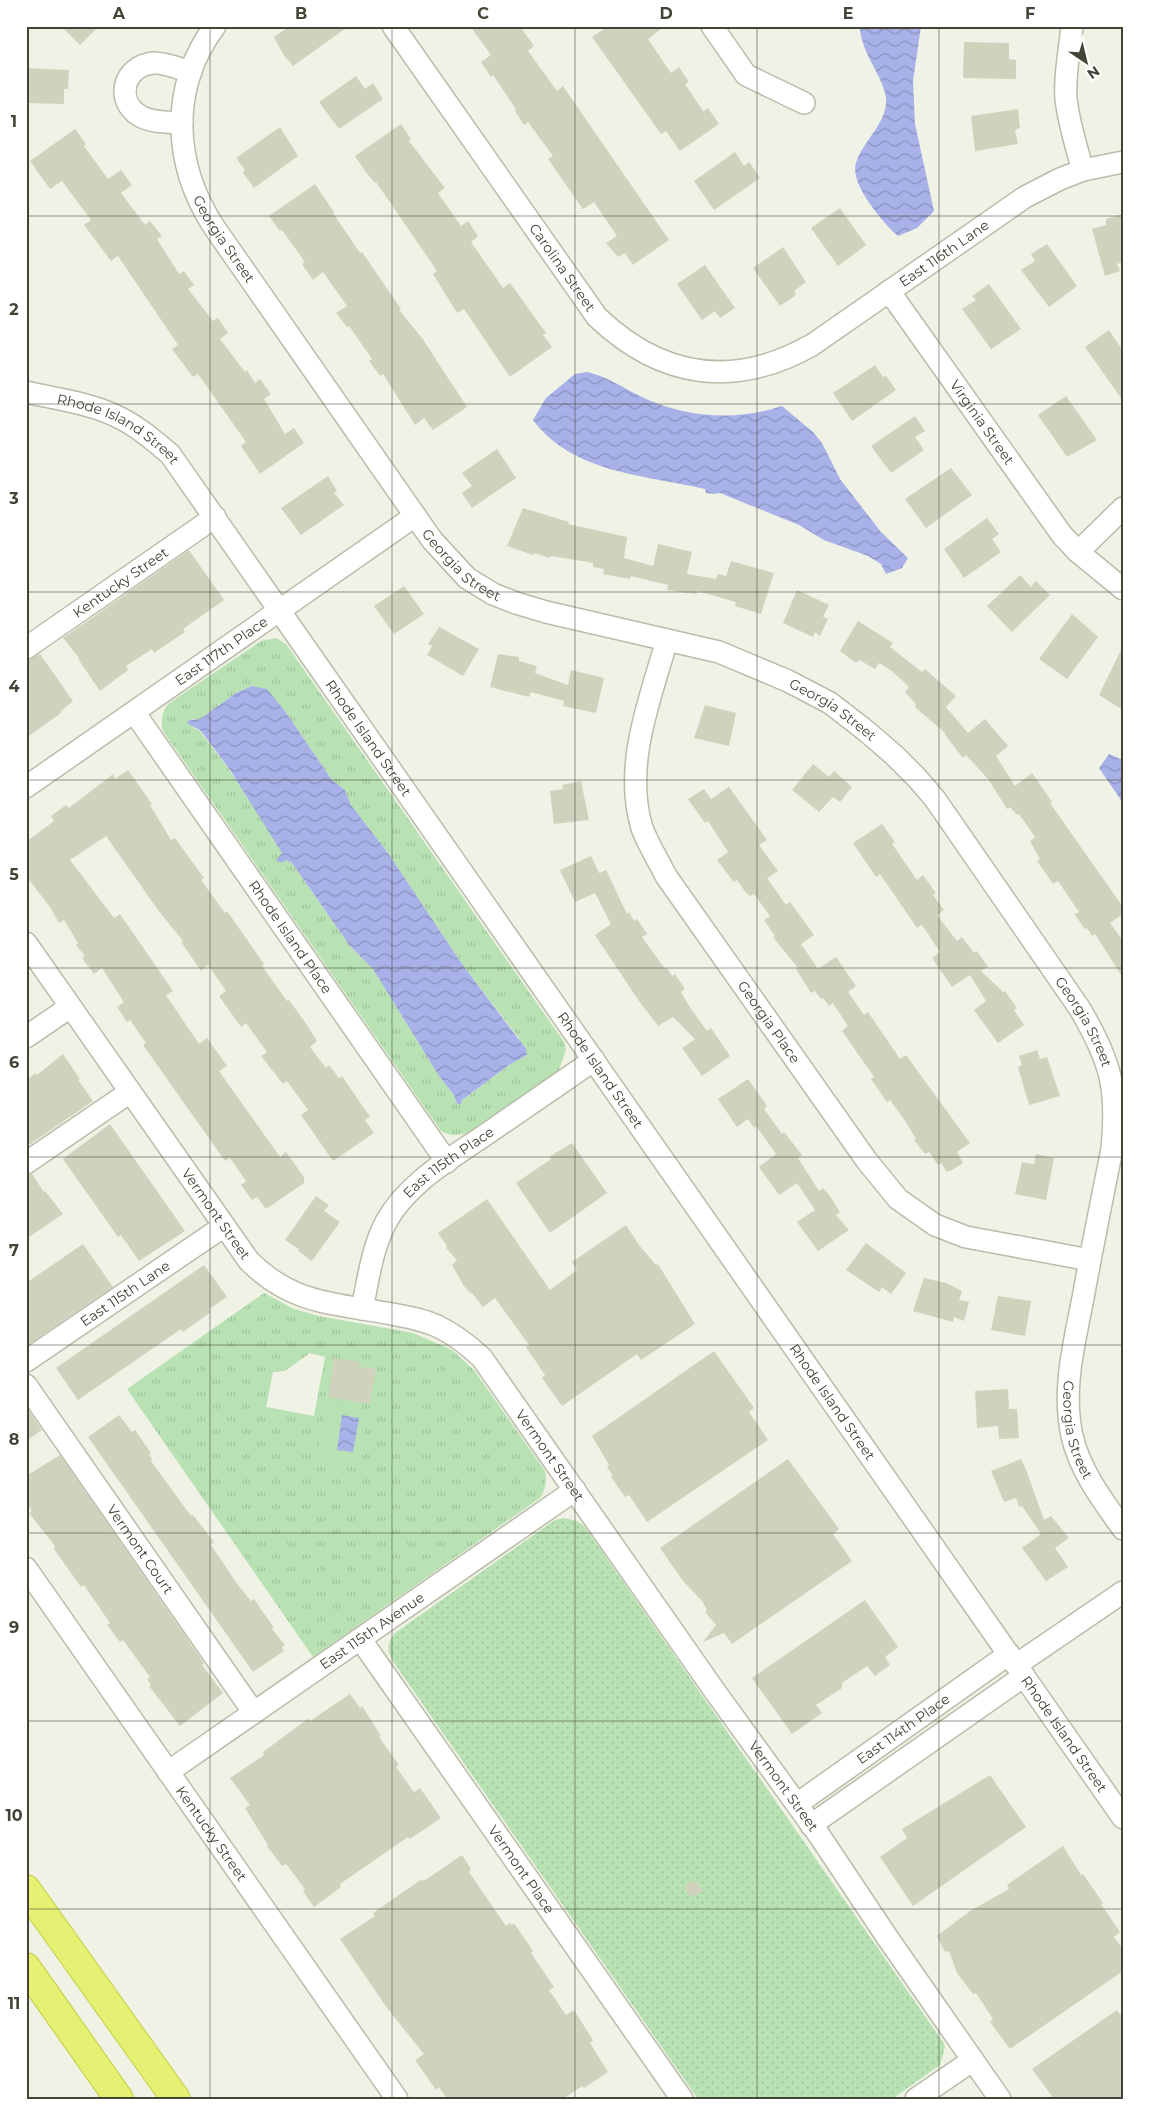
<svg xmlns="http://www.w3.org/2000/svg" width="1149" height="2125" viewBox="0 0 1149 2125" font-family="Montserrat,sans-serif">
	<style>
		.grass { fill: url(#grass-tufts); fill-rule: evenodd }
		.park { fill: url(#park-dots) }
		.pitch { fill: #b8e2b3 }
		.water { fill: url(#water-waves) }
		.building { fill: #d1d2bd }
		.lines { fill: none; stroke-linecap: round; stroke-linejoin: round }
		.street-casing { stroke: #babcaa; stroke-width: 24 }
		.highway-casing { stroke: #c5cf43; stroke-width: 30 }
		.street { stroke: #fff; stroke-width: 21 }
		.highway { stroke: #e4f172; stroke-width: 28 }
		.grid { fill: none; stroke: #434436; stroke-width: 1; stroke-opacity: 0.55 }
		.labels { text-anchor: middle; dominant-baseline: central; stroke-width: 5; stroke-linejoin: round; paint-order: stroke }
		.street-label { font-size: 14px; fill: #434436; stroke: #fff }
		.neatline { fill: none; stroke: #434436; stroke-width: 2 }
		.grid-label { font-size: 16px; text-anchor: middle; font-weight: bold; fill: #434436 }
	</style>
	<defs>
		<pattern id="grass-tufts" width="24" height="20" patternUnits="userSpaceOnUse" patternTransform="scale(1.25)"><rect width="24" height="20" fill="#b8e2b3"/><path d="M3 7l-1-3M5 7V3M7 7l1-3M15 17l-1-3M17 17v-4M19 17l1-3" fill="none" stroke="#9fc39b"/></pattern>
		<pattern id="park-dots" width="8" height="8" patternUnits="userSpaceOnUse" patternTransform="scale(1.25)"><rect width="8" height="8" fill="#b8e2b3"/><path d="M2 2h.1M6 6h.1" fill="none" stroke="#9fc39b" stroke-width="1.8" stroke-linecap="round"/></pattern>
		<pattern id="water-waves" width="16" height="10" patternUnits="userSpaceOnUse" patternTransform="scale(1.25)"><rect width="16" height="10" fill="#a8b2e9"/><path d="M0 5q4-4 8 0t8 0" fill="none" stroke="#8a92be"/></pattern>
	</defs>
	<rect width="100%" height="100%" fill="#f0f2e6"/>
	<g class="grass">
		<path d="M276 638 286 644 564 1042 566 1050 559 1070 469 1132C459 1136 450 1136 441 1131L163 731C160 721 162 712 168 704L261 641ZM252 686 287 714 332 780 345 790 351 805 388 853 462 964 518 1037 527 1055 509 1065 457 1104 454 1095 439 1076 373 969 350 946 292 863 286 860C261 814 232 772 200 731L194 728 192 719H200L236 693Z"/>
		<path d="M264 1293 294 1309 319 1316 413 1333 452 1350 474 1370 545 1471C547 1481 546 1489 540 1498L313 1657 127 1389ZM310 1353 325 1357 314 1416 266 1407 273 1372 285 1371ZM359 1367 375 1369 328 1397Z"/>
	</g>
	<path class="park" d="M564 1518 577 1521 585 1527 943 2042 945 2047 940 2065 892 2099H698L392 1660C387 1650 387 1642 395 1633L555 1520Z"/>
	<path class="pitch" d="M327 1403 368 1411 357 1466 316 1459Z"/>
	<g class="water">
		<path d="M860 26H921L913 81 915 124 934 211 917 228 898 236C883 223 849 183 856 163 863 140 888 123 886 98 883 75 860 52 860 26Z"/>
		<path d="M587 372C609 377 626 390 646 399 689 418 738 421 782 406L813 432 822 443 840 479 881 532 908 558 902 568 886 574 881 564 868 556 824 540 799 525 720 493 714 494 706 493 705 489C645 475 572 473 533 420L546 398 575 374Z"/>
		<path d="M252 686 267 689 287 714 332 780 345 790 351 805 388 853 462 964 526 1049 527 1055 509 1065 462 1100 461 1104H457L454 1095 439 1076 373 969 350 946 292 863 286 860 282 863 276 861 282 853 230 770 201 731 187 723 189 720 200 719 236 693Z"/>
		<path d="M1109 754 1123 760V803L1099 768Z"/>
		<path d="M342 1415 359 1418 353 1452 337 1450Z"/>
	</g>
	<g class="building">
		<path d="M61 26H99L80 45Z"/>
		<path d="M290 26H349L293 66 283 54 274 37Z"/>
		<path d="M470 26H520L534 46 528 51 557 91 563 86 669 240 633 265 625 253 618 257 606 243 617 236 594 202 583 209 548 159 553 156 528 122 524 125 515 111 516 109 493 75 491 77 481 62 491 55Z"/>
		<path d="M608 26H665L648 39 671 73 679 67 689 82 685 84 703 111 708 108 719 124 680 151 666 131 661 134 592 37Z"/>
		<path d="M964 42 1009 43V59L1016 60V79L963 78Z"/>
		<path d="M26 68 69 70 68 89H64V104L26 103Z"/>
		<path d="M356 76 365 89 373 83 383 99 339 129 319 102Z"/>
		<path d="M1018 109 1020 128 1015 130 1018 144 975 151 971 116Z"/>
		<path d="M401 124 411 139 409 141 445 188 438 193 461 226 468 221 478 236 471 242 503 288 510 283 546 333 543 335 552 347 510 377 464 309 457 313 433 274 437 271 376 182 375 183 365 171 355 156Z"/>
		<path d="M280 127 298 156 254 188 243 173 245 170 236 158Z"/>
		<path d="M75 129 86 144 84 146 108 179 121 170 132 185 121 193 145 225 150 221 162 236 157 239 179 274 184 271 194 285 188 289 213 321 218 318 228 333 220 339 245 372 247 370 255 383 260 379 271 394 264 399 285 434 294 428 304 443 260 474 241 446 246 442 198 374 193 377 172 349 178 345 118 256 111 261 84 225 91 220 62 181 50 189 30 161Z"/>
		<path d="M735 152 744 166 749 162 760 178 714 210 694 181Z"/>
		<path d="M315 184 334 212 333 213 360 253 362 252 401 309 399 310 422 338 467 407 433 430 424 418 415 425 383 374 380 376 369 361 372 359 349 326 347 327 336 313 347 306 323 272 313 280 302 264 305 262 282 230 280 231 269 216Z"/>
		<path d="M840 208 866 245 838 266 811 228Z"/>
		<path d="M1123 214V262L1117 264 1120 271 1105 276 1092 229 1106 225V219Z"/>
		<path d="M1047 244 1077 286 1049 307 1021 270 1035 261 1031 254Z"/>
		<path d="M783 247 806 282 794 291 796 295 780 306 753 268Z"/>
		<path d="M705 265 735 308 720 318 715 311 702 320 677 284Z"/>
		<path d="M989 284 1021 329 991 349 962 309 976 300 972 296Z"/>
		<path d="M1109 330 1123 351V401L1085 347Z"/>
		<path d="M875 365 883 377 886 376 896 390 852 421 833 393Z"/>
		<path d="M1066 396 1097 440 1067 457 1038 415Z"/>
		<path d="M915 416 925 431 915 437 924 450 891 473 871 446Z"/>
		<path d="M497 449 516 478 472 508 462 493 472 486 462 473Z"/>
		<path d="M951 468 972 495 926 528 905 499Z"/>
		<path d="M328 476 337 491 334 493 344 505 301 535 281 508Z"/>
		<path d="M523 508 569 522 568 524 627 537 624 558 653 566 658 544 692 552 687 574 716 579 718 574 726 576 731 561 774 573 761 614 735 606 736 602 697 591 696 594 667 590 668 585 631 576 630 579 603 574 604 569 593 567V563L552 556 549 558 535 553 533 555 507 546Z"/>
		<path d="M987 518 999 534 992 539 1001 552 964 578 944 549Z"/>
		<path d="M189 550 224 600 183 629 185 632 154 653 152 649 126 666 128 670 100 691 78 659 79 658 63 638Z"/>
		<path d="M1020 575 1031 587 1036 581 1050 595 1012 632 987 606Z"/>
		<path d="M404 586 424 614 394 634 374 606Z"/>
		<path d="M797 590 829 605 823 617 828 619 820 636 815 632 813 637 783 623Z"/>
		<path d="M1072 614 1098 637 1067 679 1039 659Z"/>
		<path d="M858 621 893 643 890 647 922 672 925 669 956 696 946 707 968 733 985 719 1008 746 996 756 1015 786 1032 773 1052 802 1050 803 1123 907V914L1110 923 1123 941V978L1095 934 1092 936 1087 928 1085 929 1074 914 1079 912 1058 881 1053 884 1037 861 1040 859 1030 841 1035 837 1019 814 1017 815 1010 807 1007 809 988 779 966 755 963 758 945 735 946 734 915 707 916 704 905 692 909 687 892 671 879 663 875 669 859 660 856 663 840 651Z"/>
		<path d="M439 627 479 649 463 676 427 655 432 646 428 644Z"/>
		<path d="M1123 646V710L1099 695Z"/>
		<path d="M40 654 73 701 60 712 61 713 26 738V660Z"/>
		<path d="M498 654 519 657V661L537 666 535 673 568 685 571 670 604 678 596 713 563 706 564 701 531 692 529 697 490 687Z"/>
		<path d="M705 705 736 713 729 746 694 738Z"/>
		<path d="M813 764 829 777 834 771 852 787 840 802 833 797 819 812 792 790Z"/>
		<path d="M128 770 152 804 150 805 171 840 175 838 204 878 201 880 225 913 227 911 264 964 262 966 287 1001 289 1000 307 1025 317 1041 310 1047 326 1068 329 1065 339 1078 342 1076 370 1117 365 1120 374 1133 333 1161 301 1115 308 1110 287 1081 283 1084 261 1056 267 1052 246 1023 241 1027 219 996 226 991 208 965 201 971 181 942 183 941 158 910 106 836 70 860 114 918 120 914 173 991 166 995 199 1044 207 1038 227 1066 219 1071 280 1157 286 1152 304 1177V1183L266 1209 257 1197 252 1200 241 1185 246 1181 230 1158 225 1161 143 1045 146 1043 130 1020 127 1022 117 1007 124 1002 102 968 94 974 82 958 85 956 76 945 78 943 64 920 59 923 50 907 26 876V842L54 821 51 816 66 805 69 808 113 774 115 779Z"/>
		<path d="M581 781 589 820 554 824 550 791 563 789 562 785Z"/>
		<path d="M729 787 767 840 759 845 778 871 767 878 786 905 790 902 814 935 801 944 818 969 836 957 856 986 848 992 864 1015 868 1012 900 1059 906 1055 970 1143 957 1152 963 1163 952 1170 947 1172 941 1163 938 1165 929 1152 925 1154 914 1140 916 1139 904 1119 890 1100 887 1102 871 1079 874 1077 842 1031 848 1026 833 1003 829 1006 823 998 821 999 815 991 811 993 796 969 798 968 773 937 775 936 764 920 770 916 754 894 750 896 746 893 737 880 734 882 717 860 728 852 708 821 705 823 688 799 704 789 711 799Z"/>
		<path d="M882 824 895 842 892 844 917 880 923 875 936 893 933 895 944 910 937 915 957 941 962 937 974 953 977 951 988 967 981 971 1003 992 1005 991 1017 1008 1014 1010 1024 1025 998 1043 974 1010 986 1001 970 975 952 987 932 958 940 952 922 925 917 928 880 874 876 877 853 843Z"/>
		<path d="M591 856 599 873 606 870 627 914 629 912 634 921 637 919 647 934 642 937 665 969 667 968 672 976 675 974 685 989 681 992 689 1006 707 1031 711 1028 730 1056 702 1076 682 1048 695 1039 673 1017 658 1026 639 1001 595 935 611 924 595 893 575 902 560 870Z"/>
		<path d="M1037 1050 1040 1059 1047 1057 1060 1096 1029 1105 1018 1067 1022 1065 1019 1056Z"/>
		<path d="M63 1054 80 1079 78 1080 93 1101 26 1147V1080L36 1073 37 1075Z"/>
		<path d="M748 1079 767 1106 764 1109 782 1134 784 1132 802 1155 798 1158 819 1191 823 1188 830 1196 840 1212 836 1215 849 1230 818 1251 797 1222 815 1210 797 1183 779 1195 759 1167 776 1154 756 1126 754 1128 748 1119 737 1127 718 1099Z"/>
		<path d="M110 1124 185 1231 139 1261 121 1235 118 1237 63 1159Z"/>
		<path d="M572 1143 607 1193 550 1233 516 1183 551 1159 549 1157Z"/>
		<path d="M1036 1154 1054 1158 1046 1200 1015 1194 1022 1162 1034 1164Z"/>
		<path d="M32 1174 44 1192 45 1191 63 1214 26 1239V1175Z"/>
		<path d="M316 1196 329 1205 324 1211 340 1222 312 1261 298 1251 299 1249 285 1240Z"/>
		<path d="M487 1199 550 1290 577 1270 572 1262 626 1225 639 1245 656 1265 658 1264 695 1324 641 1360 637 1354 562 1406 542 1378 545 1375 526 1347 529 1345 495 1298 483 1307 472 1293 471 1294 464 1286 452 1265 457 1260 446 1248 447 1246 438 1233Z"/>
		<path d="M866 1243 906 1273 891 1294 882 1287 879 1292 846 1270Z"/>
		<path d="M83 1244 113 1287 26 1346V1283Z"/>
		<path d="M204 1265 227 1297 209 1309 211 1312 183 1332 181 1329 78 1400 56 1368Z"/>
		<path d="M924 1278 946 1283 962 1291 959 1300 969 1302 964 1321 954 1317 953 1322 913 1311Z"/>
		<path d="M998 1296 1031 1301 1025 1336 991 1330Z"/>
		<path d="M714 1351 754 1408 749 1412 768 1440 647 1522 629 1495 625 1497 611 1477 612 1474 607 1467 609 1465 592 1436Z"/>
		<path d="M334 1358 360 1362 359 1367 376 1369 370 1404 328 1397Z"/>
		<path d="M1008 1389 1009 1409H1017L1019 1438 999 1439 998 1426 977 1428 975 1391Z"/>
		<path d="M26 1407 42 1430 26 1441Z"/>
		<path d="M119 1415 132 1432 135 1430 151 1453 149 1455 152 1459 151 1461 191 1516 193 1515 214 1542 211 1545 238 1585 251 1601 254 1599 274 1628 272 1629 285 1645 282 1647 284 1651 253 1672 88 1437Z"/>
		<path d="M60 1455 204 1663 202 1665 223 1693 180 1726 149 1686 151 1685 147 1679 150 1677 123 1640 120 1642 107 1625 110 1623 84 1585 81 1587 54 1549 55 1546 29 1513 32 1511 26 1501V1476Z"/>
		<path d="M788 1459 839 1529 833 1534 852 1561 732 1644 724 1633 703 1642 716 1625 705 1612 707 1610 702 1601 683 1581 660 1548Z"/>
		<path d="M1021 1459 1027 1472 1044 1520 1051 1516 1069 1538 1055 1548 1068 1567 1046 1581 1022 1548 1041 1534 1022 1506 1019 1507 1016 1498 1004 1502 991 1471Z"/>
		<path d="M865 1600 898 1647 885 1657 890 1665 875 1676 867 1666 842 1683V1688L816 1705 822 1713 792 1734 752 1678Z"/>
		<path d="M350 1694 360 1708 362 1706 376 1728 381 1736 379 1737 399 1765 396 1767 414 1792 420 1788 441 1818 410 1839 408 1837 340 1884 341 1887 314 1907 303 1891 305 1889 286 1864 282 1866 267 1846 268 1845 245 1808 250 1805 230 1778 264 1755 263 1752 309 1718 310 1721Z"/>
		<path d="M990 1775 1026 1827 913 1906 880 1857 907 1838 902 1829Z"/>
		<path d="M1063 1846 1081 1875 1083 1874 1103 1903 1101 1904 1120 1932 1114 1937 1123 1949V1971L1010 2049 990 2022 993 2019 976 1993 973 1994 957 1973 949 1951 945 1952 937 1936 970 1911 1009 1889 1007 1885Z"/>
		<path d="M462 1855 471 1869 469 1872 506 1926 510 1923 512 1925 514 1923 533 1951 531 1953 554 1987 549 1990 566 2015 574 2010 593 2040 590 2043 608 2072 584 2088 582 2086 563 2099H447L439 2087 436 2090 415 2060 424 2054 387 2008 340 1939 375 1916 373 1913 422 1879 424 1881Z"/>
		<path d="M692 1881 697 1882 703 1891 695 1896 689 1895 686 1890V1884Z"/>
		<path d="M1117 2010 1123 2018V2099H1054L1032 2069Z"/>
	</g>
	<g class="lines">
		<defs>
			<g id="street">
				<path id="s1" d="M215 26C169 88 173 164 214 227L432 540 467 578 493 594 516 603 546 612 719 652 788 681 830 703 865 730 894 755 917 778 935 799 1080 1009C1111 1062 1118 1088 1112 1149 1102 1199 1092 1248 1083 1298 1074 1344 1062 1390 1072 1436 1080 1471 1103 1501 1123 1529"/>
				<path id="s2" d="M393 26 597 317C661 378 734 389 812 345L1025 197 1060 179 1083 170"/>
				<path d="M712 26 746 75 804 103"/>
				<path d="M1072 26C1070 50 1064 75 1066 99 1069 123 1076 147 1083 170L1123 162"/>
				<path d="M182 123C168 122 152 123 140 116 114 100 124 66 153 63 164 62 180 69 191 72"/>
				<path id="s3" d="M889 291 1062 535 1078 552 1123 589"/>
				<path id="s4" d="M26 392C56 399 89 403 116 416 136 425 153 440 170 454L1123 1818"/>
				<path d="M1078 552 1123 508"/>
				<path id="s5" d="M667 640C650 699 623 766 642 828 648 844 658 860 666 876L867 1161 898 1199 935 1225 966 1237 1090 1260"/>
				<path id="s6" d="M26 648 215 517"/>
				<path id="s7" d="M134 712 447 1162"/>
				<path id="s8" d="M26 787 415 516"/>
				<path id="s9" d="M26 943 249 1261C293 1305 335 1303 392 1314 408 1317 425 1320 439 1327 456 1335 469 1346 482 1358L714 1690 819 1835 887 1937 1000 2099"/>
				<path d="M26 1037 70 1007"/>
				<path d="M26 1163 130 1092"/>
				<path id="s10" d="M362 1309C368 1281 372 1248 386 1222 408 1182 452 1158 488 1133 523 1109 559 1084 594 1060"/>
				<path id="s11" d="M26 1361 224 1226"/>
				<path id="s12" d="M26 1385 254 1713"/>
				<path id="s13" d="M26 1568 397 2099"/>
				<path id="s14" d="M361 1640 682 2099"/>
				<path d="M1016 1665 1123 1592"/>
				<path id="s15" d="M168 1772 575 1490"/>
				<path id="s16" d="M797 1804 1009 1654"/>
				<path d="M811 1825 1024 1676"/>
				<path d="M916 2099 973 2060"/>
			</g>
			<g id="highway">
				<path d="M26 1889 176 2099"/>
				<path d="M26 1967 119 2099"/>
			</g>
		</defs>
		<use href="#street" class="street-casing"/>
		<use href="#highway" class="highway-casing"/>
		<use href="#street" class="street"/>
		<use href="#highway" class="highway"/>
	</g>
	<path class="grid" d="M210 26V2099M392 26V2099M575 26V2099M757 26V2099M939 26V2099M26 216H1123M26 404H1123M26 592H1123M26 780H1123M26 968H1123M26 1157H1123M26 1345H1123M26 1533H1123M26 1721H1123M26 1909H1123"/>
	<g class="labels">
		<g class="street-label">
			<text stroke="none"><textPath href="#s1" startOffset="230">Georgia Street</textPath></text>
			<text stroke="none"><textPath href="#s2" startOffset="751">East 116th Lane</textPath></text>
			<text stroke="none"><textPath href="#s2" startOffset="295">Carolina Street</textPath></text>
			<text stroke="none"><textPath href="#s3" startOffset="161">Virginia Street</textPath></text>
			<text stroke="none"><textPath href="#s4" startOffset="101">Rhode Island Street</textPath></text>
			<text stroke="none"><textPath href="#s1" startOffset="635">Georgia Street</textPath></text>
			<text stroke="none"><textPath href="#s6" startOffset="115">Kentucky Street</textPath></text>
			<text stroke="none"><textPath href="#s8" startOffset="238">East 117th Place</textPath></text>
			<text stroke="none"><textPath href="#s1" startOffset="1040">Georgia Street</textPath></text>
			<text stroke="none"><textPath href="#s4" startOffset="506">Rhode Island Street</textPath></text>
			<text stroke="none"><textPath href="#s7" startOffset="274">Rhode Island Place</textPath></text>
			<text stroke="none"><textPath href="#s5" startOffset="425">Georgia Place</textPath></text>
			<text stroke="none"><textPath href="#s1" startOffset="1445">Georgia Street</textPath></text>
			<text stroke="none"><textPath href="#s4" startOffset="911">Rhode Island Street</textPath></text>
			<text stroke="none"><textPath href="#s10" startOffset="178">East 115th Place</textPath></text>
			<text stroke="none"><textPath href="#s9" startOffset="331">Vermont Street</textPath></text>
			<text stroke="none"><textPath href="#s11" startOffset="120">East 115th Lane</textPath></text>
			<text stroke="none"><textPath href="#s4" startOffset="1316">Rhode Island Street</textPath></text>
			<text stroke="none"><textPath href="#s1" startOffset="1865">Georgia Street</textPath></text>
			<text stroke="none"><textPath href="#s9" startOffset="765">Vermont Street</textPath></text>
			<text stroke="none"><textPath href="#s12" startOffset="200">Vermont Court</textPath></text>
			<text stroke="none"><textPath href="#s15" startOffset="248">East 115th Avenue</textPath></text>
			<text stroke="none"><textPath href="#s16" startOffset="130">East 114th Place</textPath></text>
			<text stroke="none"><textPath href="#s4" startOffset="1721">Rhode Island Street</textPath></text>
			<text stroke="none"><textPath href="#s9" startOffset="1170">Vermont Street</textPath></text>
			<text stroke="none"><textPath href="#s13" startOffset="324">Kentucky Street</textPath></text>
			<text stroke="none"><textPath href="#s14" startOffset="280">Vermont Place</textPath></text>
		</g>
	</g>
	<rect width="1149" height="2125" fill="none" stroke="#ffffff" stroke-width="55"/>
	<g transform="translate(1086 62) rotate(145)" stroke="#ffffff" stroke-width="4" paint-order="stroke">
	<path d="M0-4L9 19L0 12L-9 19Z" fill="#434436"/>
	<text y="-8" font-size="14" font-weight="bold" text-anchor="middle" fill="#434436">N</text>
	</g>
	<rect x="28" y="28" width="1094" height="2070" class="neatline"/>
	<g class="grid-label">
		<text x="119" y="19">A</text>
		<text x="301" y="19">B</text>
		<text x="483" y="19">C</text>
		<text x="666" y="19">D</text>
		<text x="848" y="19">E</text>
		<text x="1030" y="19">F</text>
		<text x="14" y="127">1</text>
		<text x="14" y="315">2</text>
		<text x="14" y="504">3</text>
		<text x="14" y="692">4</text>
		<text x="14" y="880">5</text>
		<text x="14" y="1068">6</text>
		<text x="14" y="1256">7</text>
		<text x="14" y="1445">8</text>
		<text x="14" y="1633">9</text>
		<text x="14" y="1821">10</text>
		<text x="14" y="2009">11</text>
	</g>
</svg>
